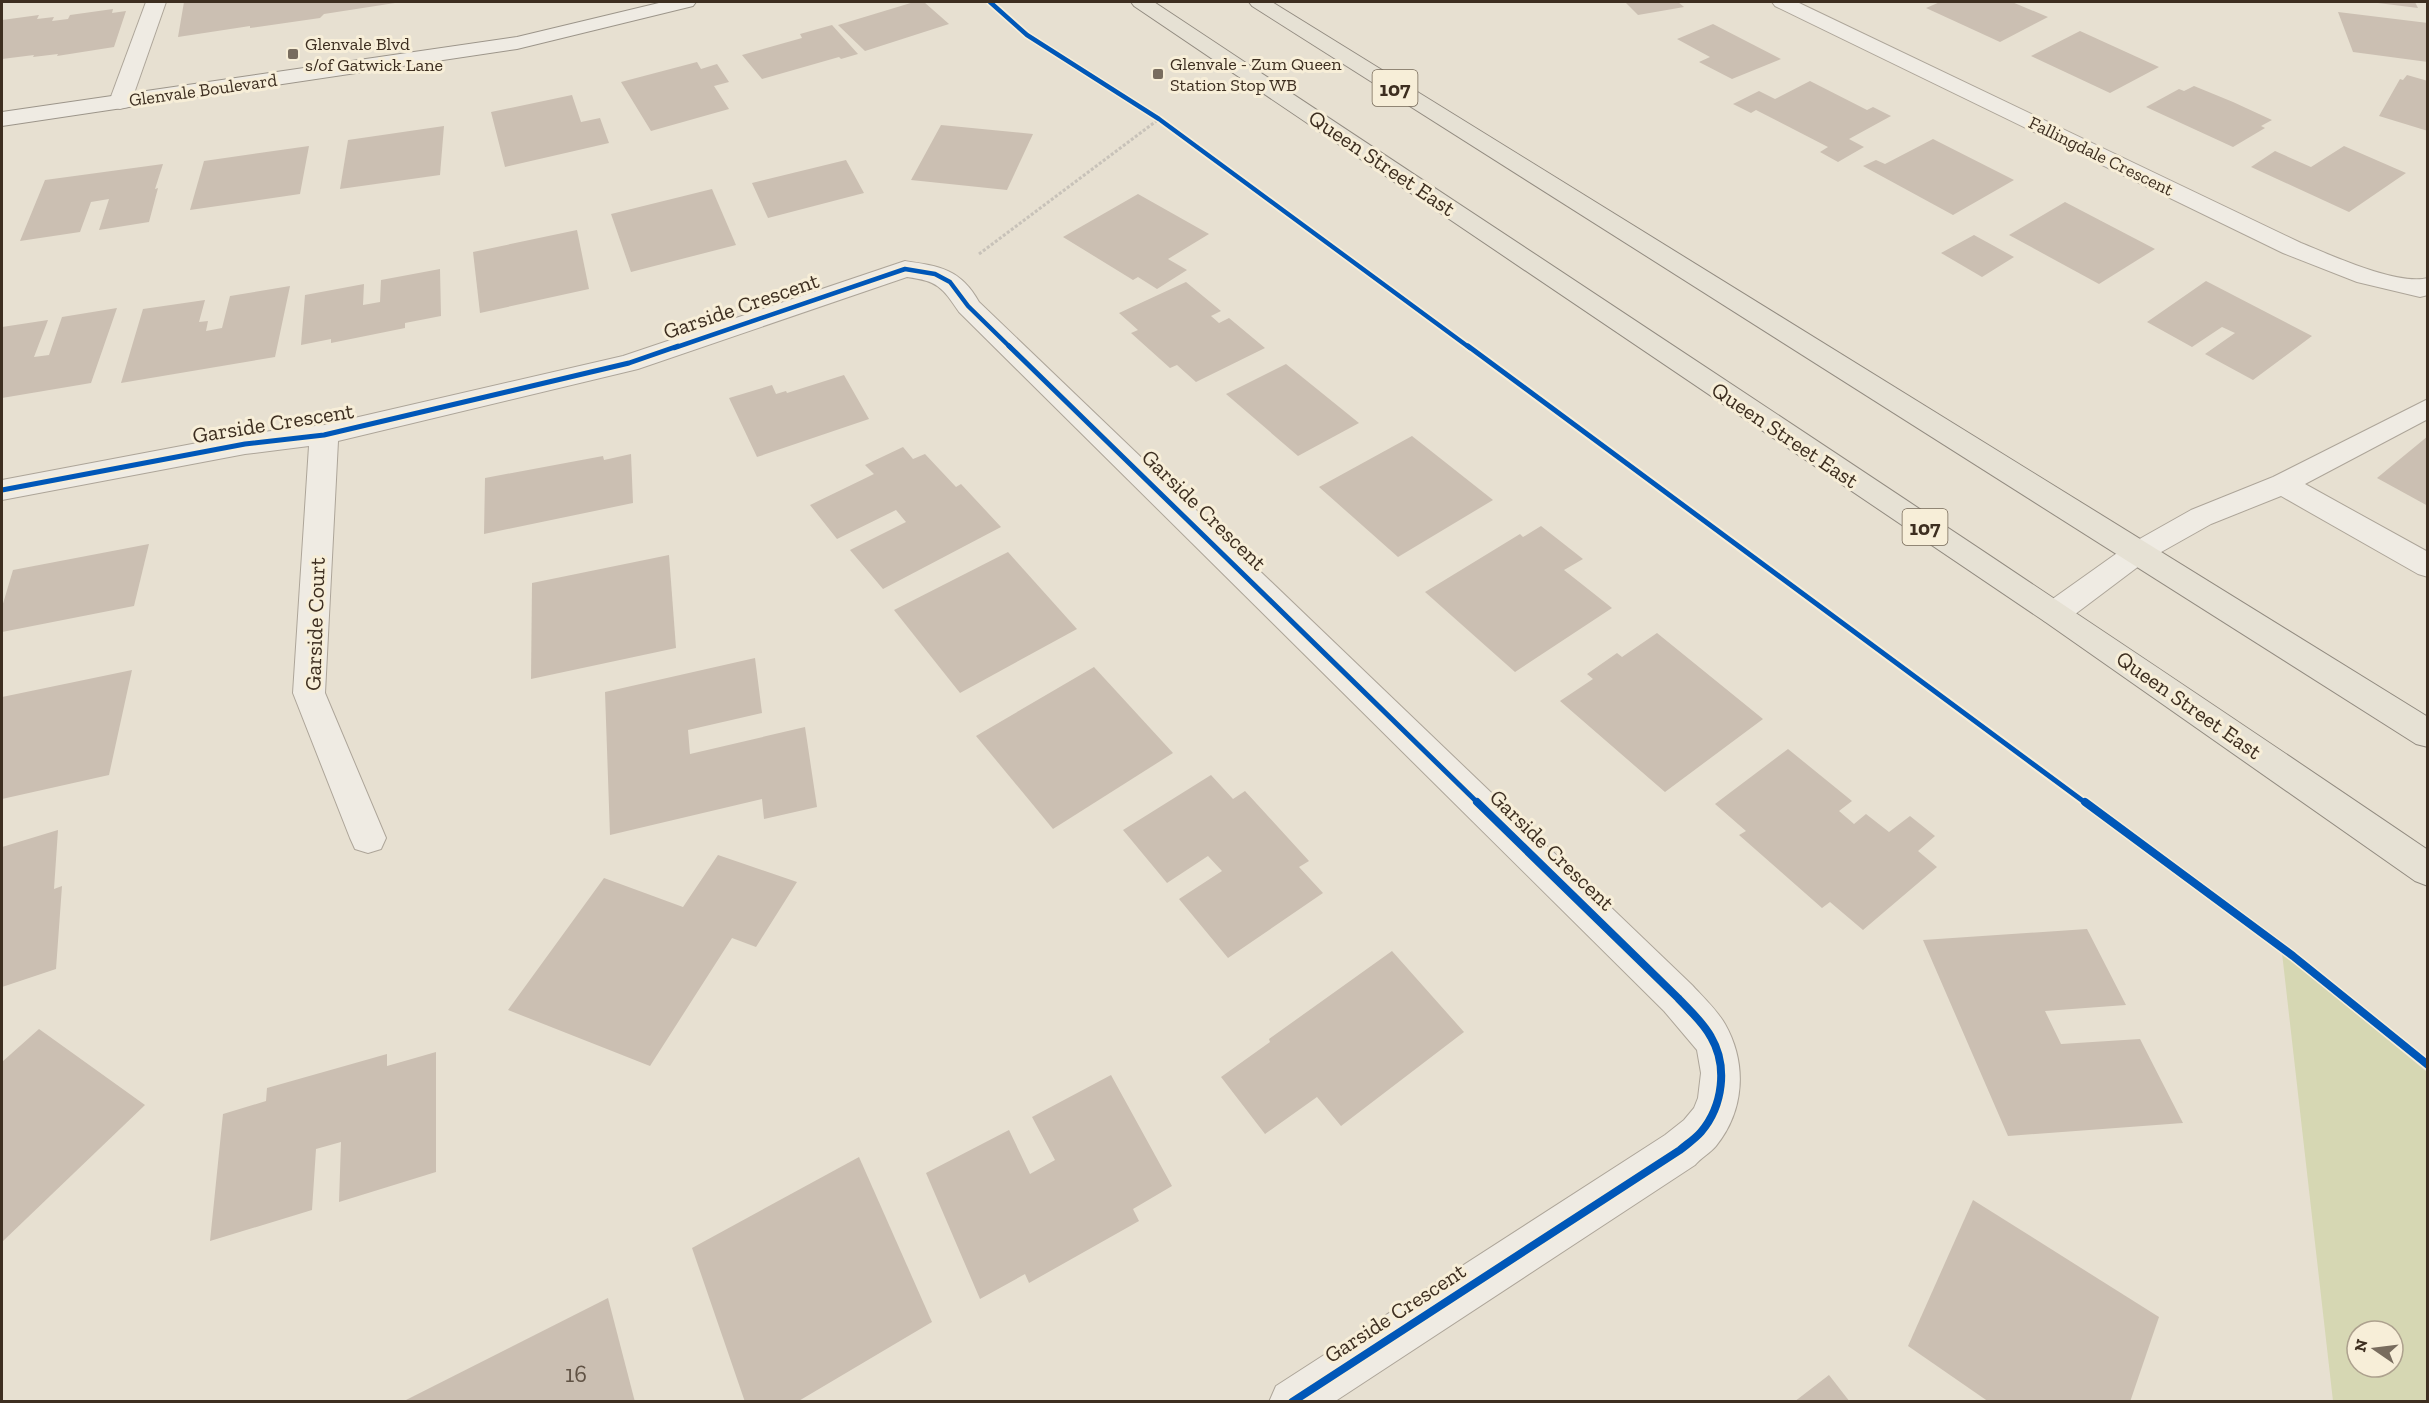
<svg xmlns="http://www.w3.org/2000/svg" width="2429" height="1403" viewBox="0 0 2429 1403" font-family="'Zilla Slab',serif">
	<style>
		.green { fill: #d6d7b3; fill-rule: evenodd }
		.building { fill: #cbbfb2 }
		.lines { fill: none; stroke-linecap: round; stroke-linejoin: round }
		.lane-casing { stroke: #ada599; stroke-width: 2 }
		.street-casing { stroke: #ada599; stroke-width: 2 }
		.secondary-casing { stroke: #9c958a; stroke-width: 2 }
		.primary-casing { stroke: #928b80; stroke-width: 2 }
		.path { stroke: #c8c2b9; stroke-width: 3; stroke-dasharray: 3 2; stroke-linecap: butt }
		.lane { fill: #efebe3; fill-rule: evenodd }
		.street { fill: #efebe3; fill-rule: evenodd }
		.secondary { fill: #efebe3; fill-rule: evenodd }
		.primary { fill: #e6e1d4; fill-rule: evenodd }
		.cycleway-far2-casing { stroke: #f7eed8; stroke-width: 8 }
		.cycleway-far1-casing { stroke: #f7eed8; stroke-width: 9 }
		.cycleway-casing { stroke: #f7eed8; stroke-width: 11 }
		.cycleway-far2 { stroke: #0057b8; stroke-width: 4.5 }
		.cycleway-far1 { stroke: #0057b8; stroke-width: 5 }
		.cycleway { stroke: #0057b8; stroke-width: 8 }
		.poi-dot { fill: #786c5e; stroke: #f7eed8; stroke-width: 2 }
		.labels { text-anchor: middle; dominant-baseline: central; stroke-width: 6; stroke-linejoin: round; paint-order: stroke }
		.far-poi-label { font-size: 18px; fill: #3d2e20; stroke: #f7eed8; text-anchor: start }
		.far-street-label { font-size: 18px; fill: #3d2e20; stroke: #f7eed8 }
		.shield { fill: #f7eed8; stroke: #756857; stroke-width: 1.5 }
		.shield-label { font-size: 21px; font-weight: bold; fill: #3d2e20 }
		.street-label { font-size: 22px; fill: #3d2e20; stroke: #f7eed8 }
		.near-number-label { font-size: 24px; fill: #605244 }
	</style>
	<rect width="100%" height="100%" fill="#e7e0d1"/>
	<path class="green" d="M2282 953 2427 1072V1401H2333ZM2357 1331H2393V1367H2357Z"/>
	<g class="building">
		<path d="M184 2H395V3L324 14 320 18 250 28V26L178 37Z"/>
		<path d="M914 2H924L949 24 865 51 838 25Z"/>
		<path d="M1625 2H1678L1684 7 1638 15Z"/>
		<path d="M1940 2H2012L2048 17 2000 42 1926 8Z"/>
		<path d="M2378 2H2415L2418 8 2378 3Z"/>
		<path d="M113 9 112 13 126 11 114 47 57 56 58 54 33 57 34 55 2 59V20L39 15 37 19 54 17 52 21 68 19 70 15Z"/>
		<path d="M2338 12 2428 23V62L2353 52Z"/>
		<path d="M1713 24 1781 59 1732 79 1699 62 1710 57 1677 39Z"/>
		<path d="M832 25 858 54 841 59 839 57 762 79 742 55 802 38 800 34Z"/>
		<path d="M2080 31 2159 67 2110 93 2031 56Z"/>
		<path d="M697 62 701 69 717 64 729 82 714 86 729 109 651 131 621 82Z"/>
		<path d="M2407 75 2428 81V131L2379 116 2400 79 2403 80Z"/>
		<path d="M1810 81 1867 110 1873 107 1891 116 1849 139 1864 147 1838 162 1820 152 1828 147 1756 110 1751 113 1733 104 1759 91 1775 99Z"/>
		<path d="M2194 86 2233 102 2272 120 2261 126 2265 128 2233 147 2146 107 2179 89 2184 91Z"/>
		<path d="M572 95 581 122 600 118 609 143 505 167 491 112Z"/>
		<path d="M941 125 1033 134 1007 190 911 180Z"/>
		<path d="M444 126 440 175 340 189 348 140Z"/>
		<path d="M1933 139 2014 180 1953 215 1863 166 1876 160 1885 164Z"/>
		<path d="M309 146 300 194 190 210 204 161Z"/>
		<path d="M2344 146 2406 173 2349 212 2251 167 2275 151 2311 167Z"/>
		<path d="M846 160 864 193 768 218 752 183Z"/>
		<path d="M163 164 155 189 158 188 149 222 99 230 109 199 91 202 80 232 20 241 45 180Z"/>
		<path d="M712 189 736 245 631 272 611 214Z"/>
		<path d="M1138 194 1209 234 1168 259 1187 270 1157 289 1138 277 1133 280 1063 237Z"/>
		<path d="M2065 202 2155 249 2099 284 2009 235Z"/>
		<path d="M577 230 589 289 480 313 473 252Z"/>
		<path d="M1974 235 2014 257 1982 277 1941 253Z"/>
		<path d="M440 269 441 316 405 323V328L331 343V339L301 345 305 295 364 284 363 305 380 302 381 280Z"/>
		<path d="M2206 281 2312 336 2253 380 2205 354 2235 333 2222 327 2192 347 2147 322Z"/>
		<path d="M1186 282 1221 311 1211 316 1219 323 1229 318 1265 348 1196 382 1177 365 1170 368 1131 333 1138 330 1119 313Z"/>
		<path d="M290 286 275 357 121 383 143 309 205 300 199 322 208 321 206 331 222 328 230 296Z"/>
		<path d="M117 308 91 383 2 398V327L48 320 34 357 49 355 62 317Z"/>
		<path d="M1286 364 1359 423 1298 456 1226 394Z"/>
		<path d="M844 375 869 419 757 457 729 398 772 385 776 394 786 391 787 393Z"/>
		<path d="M1412 436 1493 500 1398 557 1319 487Z"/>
		<path d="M2428 436V506L2377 478Z"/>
		<path d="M903 447 913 459 925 454 956 487 961 484 1001 527 883 589 850 550 906 522 896 510 837 539 810 505 874 474 865 465Z"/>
		<path d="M631 454 633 503 484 534 485 478 603 456 604 460Z"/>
		<path d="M1541 526 1583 559 1564 570 1612 608 1515 672 1425 592 1520 534 1523 537Z"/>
		<path d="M149 544 134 606 2 632V607L13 570Z"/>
		<path d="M1008 552 1077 629 960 693 894 610Z"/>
		<path d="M669 555 676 648 531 679 532 583Z"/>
		<path d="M1657 633 1763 719 1665 792 1560 701 1593 679 1587 674 1617 653 1622 657Z"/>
		<path d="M755 658 762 713 688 730 690 754 805 727 817 807 764 819 762 799 610 835 605 692Z"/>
		<path d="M1094 667 1173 753 1053 829 976 736Z"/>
		<path d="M132 670 109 775 2 799V697Z"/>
		<path d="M1788 749 1852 801 1839 811 1854 824 1866 814 1889 832 1910 816 1935 836 1918 851 1937 867 1863 930 1830 902 1822 908 1739 835 1746 831 1715 804Z"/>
		<path d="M1211 775 1233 799 1245 791 1309 861 1299 867 1323 893 1228 958 1179 899 1222 871 1208 856 1167 883 1123 830Z"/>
		<path d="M58 830 54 889 62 886 56 969 2 987V847Z"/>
		<path d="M718 855 797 882 756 947 732 938 650 1066 508 1010 604 878 683 907Z"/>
		<path d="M2087 929 2126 1005 2045 1011 2061 1044 2140 1039 2183 1123 2008 1136 1923 940Z"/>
		<path d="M1392 951 1464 1032 1341 1126 1317 1097 1265 1134 1221 1077 1270 1042 1269 1039Z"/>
		<path d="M39 1029 145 1105 2 1242V1062Z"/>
		<path d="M436 1052V1172L339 1202 341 1142 316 1149 312 1210 210 1241 223 1114 266 1101 267 1088 387 1054V1066Z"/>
		<path d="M1111 1075 1172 1186 1133 1209 1139 1221 1029 1283 1025 1274 980 1299 926 1173 1009 1130 1030 1174 1055 1160 1032 1117Z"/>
		<path d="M859 1157 932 1322 797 1402H745L692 1248Z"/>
		<path d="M1973 1200 2159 1317 2130 1402H1989L1908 1346Z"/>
		<path d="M608 1298 635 1402H406V1400Z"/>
		<path d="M1829 1375 1850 1402H1794Z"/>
	</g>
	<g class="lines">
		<defs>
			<path id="lane" d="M2428 399V419L2305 484 2428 552V577L2418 574 2281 496 2211 524 2147 560 2066 621 2055 624 2044 621 2040 613 2044 605 2127 546 2191 510 2273 477Z"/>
			<g id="street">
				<path d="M146 2H166L131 102 128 107 120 109 112 107 109 102Z"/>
				<path d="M1772 2H1797L2301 243C2331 255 2397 286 2428 278V295L2420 297 2357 282 2283 253 1775 6Z"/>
				<path d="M905 261C939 266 961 269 979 302L1692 985C1703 997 1717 1010 1725 1024 1747 1063 1745 1110 1716 1146 1710 1153 1701 1158 1695 1165L1334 1402H1269L1276 1386 1665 1135 1684 1120 1694 1108 1698 1098 1701 1073 1697 1050 1664 1011 959 312C942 287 938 281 907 277L638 369 338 441 325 693 386 838 381 849 368 853 355 849 350 838 293 693 309 446 245 454 2 500V480L245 434 324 425 623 356Z"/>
			</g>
			<path id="secondary" d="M663 2H696L693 6 517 49 2 126V112L517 37Z"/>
			<g id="primary">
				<path d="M1131 2H1154C1579 284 2005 563 2428 850V886L2415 881 2044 621 1134 6Z"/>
				<path d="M1249 2H1272L2428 717V747L2416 744 1252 6Z"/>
			</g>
		</defs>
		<use href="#lane" class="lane-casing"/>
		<use href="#street" class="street-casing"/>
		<use href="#secondary" class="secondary-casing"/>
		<use href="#primary" class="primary-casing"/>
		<path class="path" d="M979 254 1159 119"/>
		<use href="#lane" class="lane"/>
		<use href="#street" class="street"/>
		<use href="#secondary" class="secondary"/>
		<use href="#primary" class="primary"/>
		<defs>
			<g id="cycleway-far2">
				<path d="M990 2 1027 35 1159 119 1470 348"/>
				<path d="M674 348 905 269 935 274 950 282 968 306 1011 348"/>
			</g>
			<g id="cycleway-far1">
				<path d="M1009 346 1479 804"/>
				<path d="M1468 346 2087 804"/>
				<path d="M2 490 245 444 324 435 629 363 678 346"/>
			</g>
			<g id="cycleway">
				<path d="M2085 802 2293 956 2428 1065"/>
				<path d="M1292 1402 1680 1150C1687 1144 1695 1139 1701 1132 1723 1106 1728 1066 1711 1037 1703 1022 1689 1010 1678 998L1477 802"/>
			</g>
		</defs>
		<use href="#cycleway-far2" class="cycleway-far2-casing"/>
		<use href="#cycleway-far1" class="cycleway-far1-casing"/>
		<use href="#cycleway" class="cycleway-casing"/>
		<use href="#cycleway-far2" class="cycleway-far2"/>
		<use href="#cycleway-far1" class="cycleway-far1"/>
		<use href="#cycleway" class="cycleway"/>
	</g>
	<g class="poi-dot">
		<rect x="287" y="48" width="12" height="12" rx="3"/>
		<rect x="1152" y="68" width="12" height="12" rx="3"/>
	</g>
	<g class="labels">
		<g class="far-poi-label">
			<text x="305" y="44">Glenvale Blvd<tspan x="305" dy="21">s/of Gatwick Lane</tspan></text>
			<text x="1170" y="64">Glenvale - Zum Queen<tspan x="1170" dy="21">Station Stop WB</tspan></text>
		</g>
		<g class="far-street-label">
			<text transform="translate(203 90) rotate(-8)">Glenvale Boulevard</text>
			<text transform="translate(2101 156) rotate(26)">Fallingdale Crescent</text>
		</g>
		<g class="shield">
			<rect x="1372.5" y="70" width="45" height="36" rx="4.5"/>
			<rect x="1902.5" y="509" width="45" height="36" rx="4.5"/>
		</g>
		<g class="shield-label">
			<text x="1395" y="88">107</text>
			<text x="1925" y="527">107</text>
		</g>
		<g class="street-label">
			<text transform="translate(1382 163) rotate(34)">Queen Street East</text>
			<text transform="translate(741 306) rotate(-19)">Garside Crescent</text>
			<text transform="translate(273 423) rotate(-9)">Garside Crescent</text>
			<text transform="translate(1785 435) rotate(34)">Queen Street East</text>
			<text transform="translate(1204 510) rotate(44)">Garside Crescent</text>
			<text transform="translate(315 624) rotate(-88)">Garside Court</text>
			<text transform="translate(2189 705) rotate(35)">Queen Street East</text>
			<text transform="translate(1552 850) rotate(44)">Garside Crescent</text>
			<text transform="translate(1395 1313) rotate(-33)">Garside Crescent</text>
		</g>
		<g class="near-number-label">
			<text x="576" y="1373">16</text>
		</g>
	</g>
	<rect width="2429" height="1403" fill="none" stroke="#3d2e20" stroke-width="6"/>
	<g transform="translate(2375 1349) rotate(284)"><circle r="28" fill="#f7eed8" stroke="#ada18e" stroke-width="1.5"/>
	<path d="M0-4.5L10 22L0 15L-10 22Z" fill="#786c5e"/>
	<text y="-9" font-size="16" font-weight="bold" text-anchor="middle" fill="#3d2e20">N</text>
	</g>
</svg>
